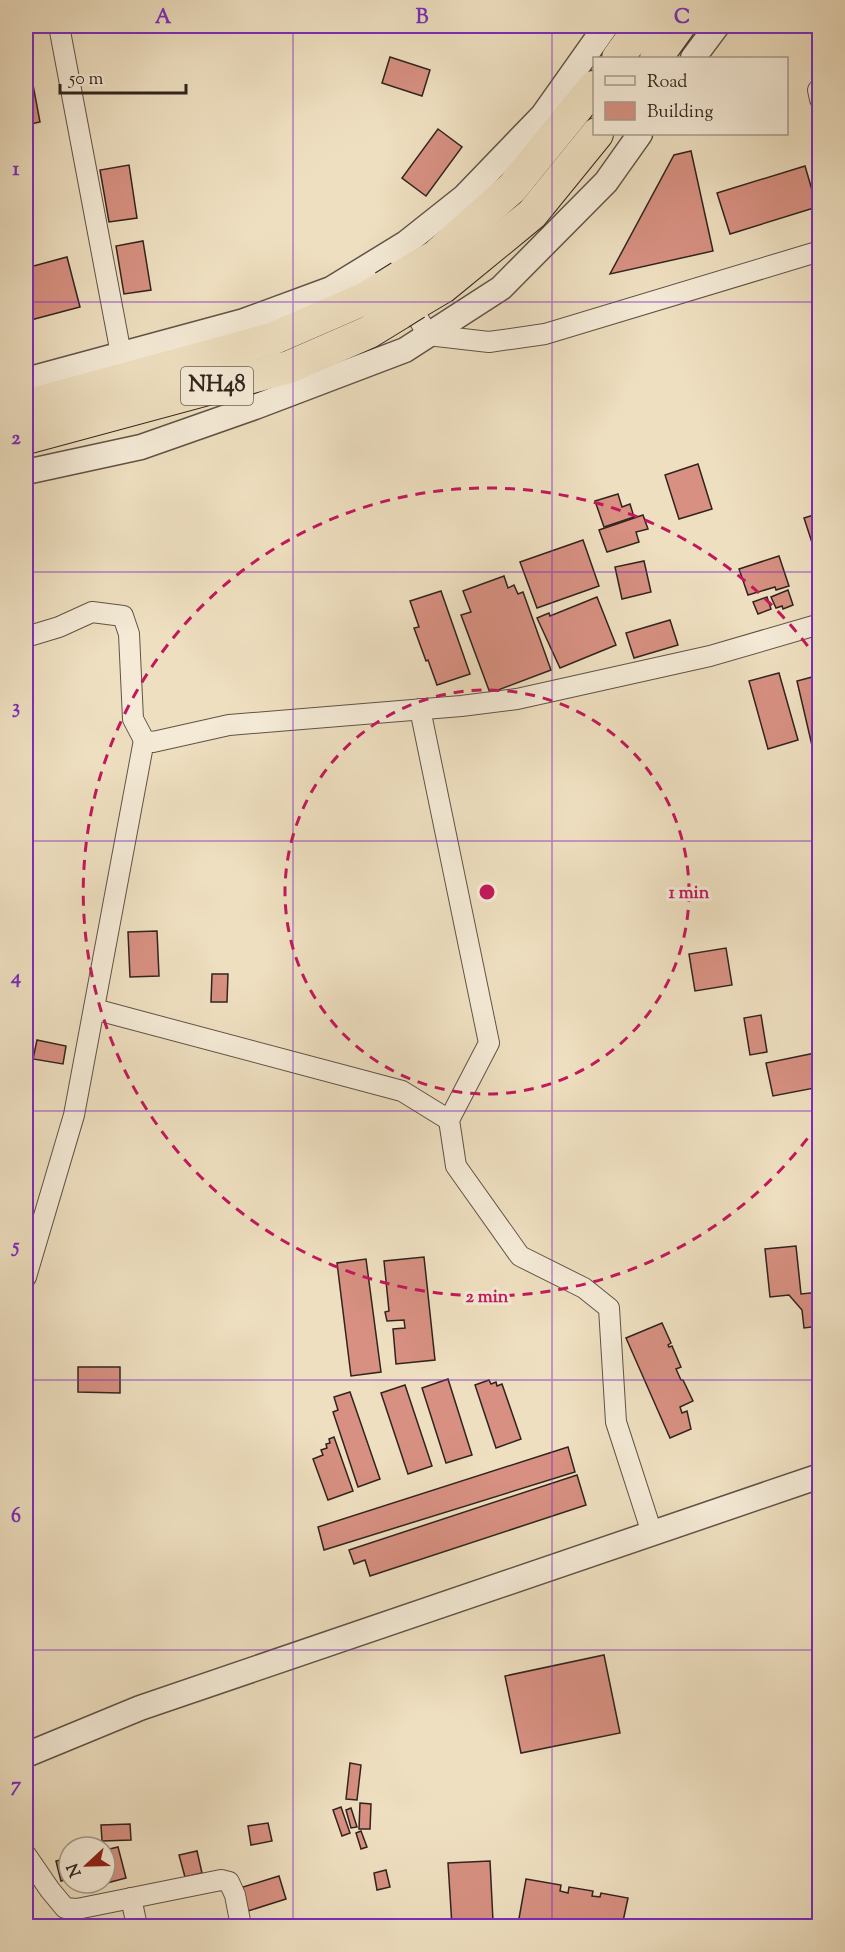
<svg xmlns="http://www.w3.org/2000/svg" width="845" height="1952" viewBox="0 0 845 1952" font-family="'Sorts Mill Goudy',serif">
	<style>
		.building { fill: #d79081; stroke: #31241e; stroke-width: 1.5 }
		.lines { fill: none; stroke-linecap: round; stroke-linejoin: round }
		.minor-casing { stroke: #605346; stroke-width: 22 }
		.tertiary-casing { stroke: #605346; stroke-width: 27 }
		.trunk-casing { stroke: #31241e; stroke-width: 34 }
		.minor { stroke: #f4ead6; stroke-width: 20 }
		.tertiary { stroke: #f4ead6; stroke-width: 24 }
		.trunk { stroke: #eedfc0; stroke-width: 32 }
		.trunk-bridge-casing { stroke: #31241e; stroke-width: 34; stroke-linecap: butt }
		.trunk-bridge { stroke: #eedfc0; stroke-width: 32 }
		.grid { fill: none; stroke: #7b2cbf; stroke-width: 1.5; stroke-opacity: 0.55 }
		.ring { fill: none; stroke: #c2185b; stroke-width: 3; stroke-dasharray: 10 8 }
		.labels { text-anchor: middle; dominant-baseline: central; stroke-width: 6; stroke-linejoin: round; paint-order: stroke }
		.shield { fill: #f4ead6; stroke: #6c5f55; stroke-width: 1.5 }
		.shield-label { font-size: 22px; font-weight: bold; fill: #31241e }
		.centre { fill: #c2185b; stroke: #f4ead6; stroke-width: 3 }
		.ring-label { font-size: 18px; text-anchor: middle; font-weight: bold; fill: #c2185b; stroke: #f4ead6; stroke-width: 6; stroke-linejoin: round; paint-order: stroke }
		.neatline { fill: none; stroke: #7b2cbf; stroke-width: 2 }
		.grid-label { font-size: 20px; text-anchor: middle; font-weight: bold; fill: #7b2cbf }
	</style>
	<rect width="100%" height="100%" fill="#eedfc0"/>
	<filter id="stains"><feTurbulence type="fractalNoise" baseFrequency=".00333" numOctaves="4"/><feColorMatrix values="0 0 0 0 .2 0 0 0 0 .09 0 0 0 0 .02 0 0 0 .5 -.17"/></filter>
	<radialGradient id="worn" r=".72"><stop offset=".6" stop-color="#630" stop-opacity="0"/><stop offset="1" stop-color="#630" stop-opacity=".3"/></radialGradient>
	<g class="building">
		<path d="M390 57 430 70 422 96 382 83Z"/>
		<path d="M33 85 40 122 26 125V86Z"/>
		<path d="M438 129 462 147 426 196 402 178Z"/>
		<path d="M691 151 713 251 610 274 674 155Z"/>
		<path d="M129 165 137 218 109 222 100 170Z"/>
		<path d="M805 166 817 207 730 234 717 193Z"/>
		<path d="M143 241 151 290 124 294 116 246Z"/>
		<path d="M67 257 80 307 27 321 26 268Z"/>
		<path d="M698 464 712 509 679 519 665 475Z"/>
		<path d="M618 494 622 507 630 504 634 517 604 527 595 501Z"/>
		<path d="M820 513V564H819L804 518Z"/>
		<path d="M643 515 648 529 636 532 639 542 607 552 599 530Z"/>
		<path d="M583 540 599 586 537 608 520 562Z"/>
		<path d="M779 556 789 586 776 590 775 587 748 595 739 569Z"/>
		<path d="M644 561 651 592 622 599 615 567Z"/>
		<path d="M504 576 508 588 514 585 518 594 523 592 551 670 490 693 461 615 471 612 463 591Z"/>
		<path d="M788 590 793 605 783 609 782 606 776 608 771 597Z"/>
		<path d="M441 591 470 674 437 685 428 660 426 661 414 628 419 627 410 601Z"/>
		<path d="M597 597 616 645 560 668 537 618 549 613 550 616Z"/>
		<path d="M767 597 771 609 758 614 753 602Z"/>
		<path d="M670 620 678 645 634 658 626 633Z"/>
		<path d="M779 673 798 740 768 749 749 681Z"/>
		<path d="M816 676 820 694V780L797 681Z"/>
		<path d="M157 931 159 976 130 977 128 932Z"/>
		<path d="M726 948 732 985 695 991 689 954Z"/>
		<path d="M212 974H228L227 1002H211Z"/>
		<path d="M761 1015 767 1052 750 1055 744 1018Z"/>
		<path d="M37 1040 66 1046 63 1064 33 1059Z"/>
		<path d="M820 1052V1087L773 1096 766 1063Z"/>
		<path d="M796 1246 801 1294 820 1292V1326L804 1328 802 1310 789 1295 770 1297 765 1249Z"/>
		<path d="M424 1257 435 1360 396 1364 393 1329 405 1328 404 1320 387 1321 385 1312 389 1311 384 1261Z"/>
		<path d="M366 1259 381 1372 351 1376 337 1263Z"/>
		<path d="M662 1323 671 1343 668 1345 669 1347 672 1346 681 1367 676 1369 681 1380H683L693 1401 680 1407 682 1413 687 1411 691 1429 670 1438 626 1338Z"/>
		<path d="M78 1367H120V1393L78 1392Z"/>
		<path d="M448 1379 472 1455 446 1463 422 1388Z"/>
		<path d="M489 1380 491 1384 496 1382 497 1386 502 1384 521 1439 496 1448 475 1385Z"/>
		<path d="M405 1385 432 1466 408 1474 381 1393Z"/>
		<path d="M350 1392 380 1479 358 1487 333 1412 338 1410 334 1397Z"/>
		<path d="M334 1437 353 1491 328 1500 313 1459 323 1455 321 1450 327 1448 326 1444 330 1443 329 1439Z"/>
		<path d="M568 1447 575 1472 324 1550 318 1527Z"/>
		<path d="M577 1475 586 1505 370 1576 365 1560 354 1564 349 1550Z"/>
		<path d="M604 1655 620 1733 521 1753 505 1676Z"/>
		<path d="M350 1763 361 1765 357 1800 346 1799Z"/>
		<path d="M360 1803 371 1804 370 1829H359Z"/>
		<path d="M341 1807 350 1833 342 1836 333 1810Z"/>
		<path d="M351 1808 357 1827 351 1828 346 1810Z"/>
		<path d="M268 1823 272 1841 251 1845 248 1826Z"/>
		<path d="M130 1824 131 1840 102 1841 101 1825Z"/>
		<path d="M361 1831 367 1847 361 1849 356 1833Z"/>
		<path d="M118 1847 126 1878 107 1883 105 1850Z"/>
		<path d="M197 1851 202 1873 185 1877 179 1855Z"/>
		<path d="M69 1858V1879L61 1881 56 1861Z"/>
		<path d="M490 1861 493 1921 472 1922V1926H452L448 1863Z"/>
		<path d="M386 1870 390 1887 377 1890 374 1873Z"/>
		<path d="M279 1876 286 1899 248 1911 240 1888Z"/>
		<path d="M526 1879 561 1885 560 1891 568 1893 569 1887 593 1891 592 1896 600 1897 601 1893 628 1898 622 1926H533L518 1924Z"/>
	</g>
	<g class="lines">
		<defs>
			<g id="minor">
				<path d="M59 26 121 354"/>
				<path d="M820 89 818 90 820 99"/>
				<path d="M405 296 428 335 489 342 545 334 820 251"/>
				<path d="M26 637 59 627 92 612 123 616 129 634 133 719 144 740 153 742 229 725 461 706 517 699 710 656 820 624"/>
				<path d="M420 709 489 1043 449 1120 456 1166 520 1256 584 1288 609 1308 616 1422 652 1533"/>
				<path d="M94 1009 402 1091 449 1120"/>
				<path d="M26 1277 74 1115 144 740"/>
				<path d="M26 1855 50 1890 65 1908 77 1909 221 1880 229 1882 235 1895 241 1926"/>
				<path d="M131 1898 137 1926"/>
			</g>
			<g id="tertiary">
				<path d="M693 58 717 26"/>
				<path d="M26 380 244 321 331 289 406 243 464 197 543 115 606 26"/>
				<path d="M26 472 141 447 255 407 405 350 501 288 606 182 640 134"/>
				<path d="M26 1755 140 1708 820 1476"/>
			</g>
			<g id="trunk">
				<path d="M618 58 641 26"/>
				<path d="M656 58 679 26"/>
				<path d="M400 277 436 256 512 188 594 87"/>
				<path d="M416 303 443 287 532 214 597 134"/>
				<path d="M26 406 272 339 364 299 384 287"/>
				<path d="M26 438 289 367 369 332 400 313"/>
			</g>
		</defs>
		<use href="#minor" class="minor-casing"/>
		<use href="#tertiary" class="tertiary-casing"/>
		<use href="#trunk" class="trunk-casing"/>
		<use href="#minor" class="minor"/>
		<use href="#tertiary" class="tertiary"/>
		<use href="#trunk" class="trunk"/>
		<defs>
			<g id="trunk-bridge">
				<path d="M384 287 400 277"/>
				<path d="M400 313 416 303"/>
			</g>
		</defs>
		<use href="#trunk-bridge" class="trunk-bridge-casing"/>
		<use href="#trunk-bridge" class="trunk-bridge"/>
	</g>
	<path class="grid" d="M293 26V1926M552 26V1926M26 302H820M26 572H820M26 841H820M26 1111H820M26 1380H820M26 1650H820"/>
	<g class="ring">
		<circle cx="487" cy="892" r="202"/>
		<path d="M818 1124A404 404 0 1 1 818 660"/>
	</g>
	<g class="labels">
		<rect class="shield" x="181" y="367" width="72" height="38" rx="4.5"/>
		<g class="shield-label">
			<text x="217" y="386">NH48</text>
		</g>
	</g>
	<circle cx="487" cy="892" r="9" class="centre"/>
	<g class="ring-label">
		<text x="689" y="898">1 min</text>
		<text x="487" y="1302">2 min</text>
	</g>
	<rect width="845" height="1952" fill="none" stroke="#eedfc0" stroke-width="66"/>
	<rect x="593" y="57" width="195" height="78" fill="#f4ead6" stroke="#a69b8c" stroke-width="1.5"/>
	<rect x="605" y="76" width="30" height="9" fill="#f4ead6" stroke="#a69b8c" stroke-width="1.5"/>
	<text x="647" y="87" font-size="18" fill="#31241e">Road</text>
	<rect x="605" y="102" width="30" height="18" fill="#d79081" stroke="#a69b8c" stroke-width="1.5"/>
	<text x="647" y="117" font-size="18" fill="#31241e">Building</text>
	<g transform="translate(87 1865) rotate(248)"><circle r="28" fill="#f4ead6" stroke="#a69b8c" stroke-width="1.5"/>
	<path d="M0-4.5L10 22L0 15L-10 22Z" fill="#8f2418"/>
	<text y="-9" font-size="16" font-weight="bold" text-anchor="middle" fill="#31241e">N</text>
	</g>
	<path d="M60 84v9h126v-9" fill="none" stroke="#31241e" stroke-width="3"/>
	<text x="69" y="84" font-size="18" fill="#31241e" stroke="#f4ead6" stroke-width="4.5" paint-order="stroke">50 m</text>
	<rect x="33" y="33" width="779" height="1886" class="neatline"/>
	<g class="grid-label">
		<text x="163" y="23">A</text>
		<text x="422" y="23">B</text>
		<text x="682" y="23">C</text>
		<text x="16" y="175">1</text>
		<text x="16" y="444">2</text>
		<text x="16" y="713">3</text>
		<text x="16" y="983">4</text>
		<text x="16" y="1252">5</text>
		<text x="16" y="1522">6</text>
		<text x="16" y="1791">7</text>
	</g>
	<rect width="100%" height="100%" filter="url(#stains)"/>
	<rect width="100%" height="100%" fill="url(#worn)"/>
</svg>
